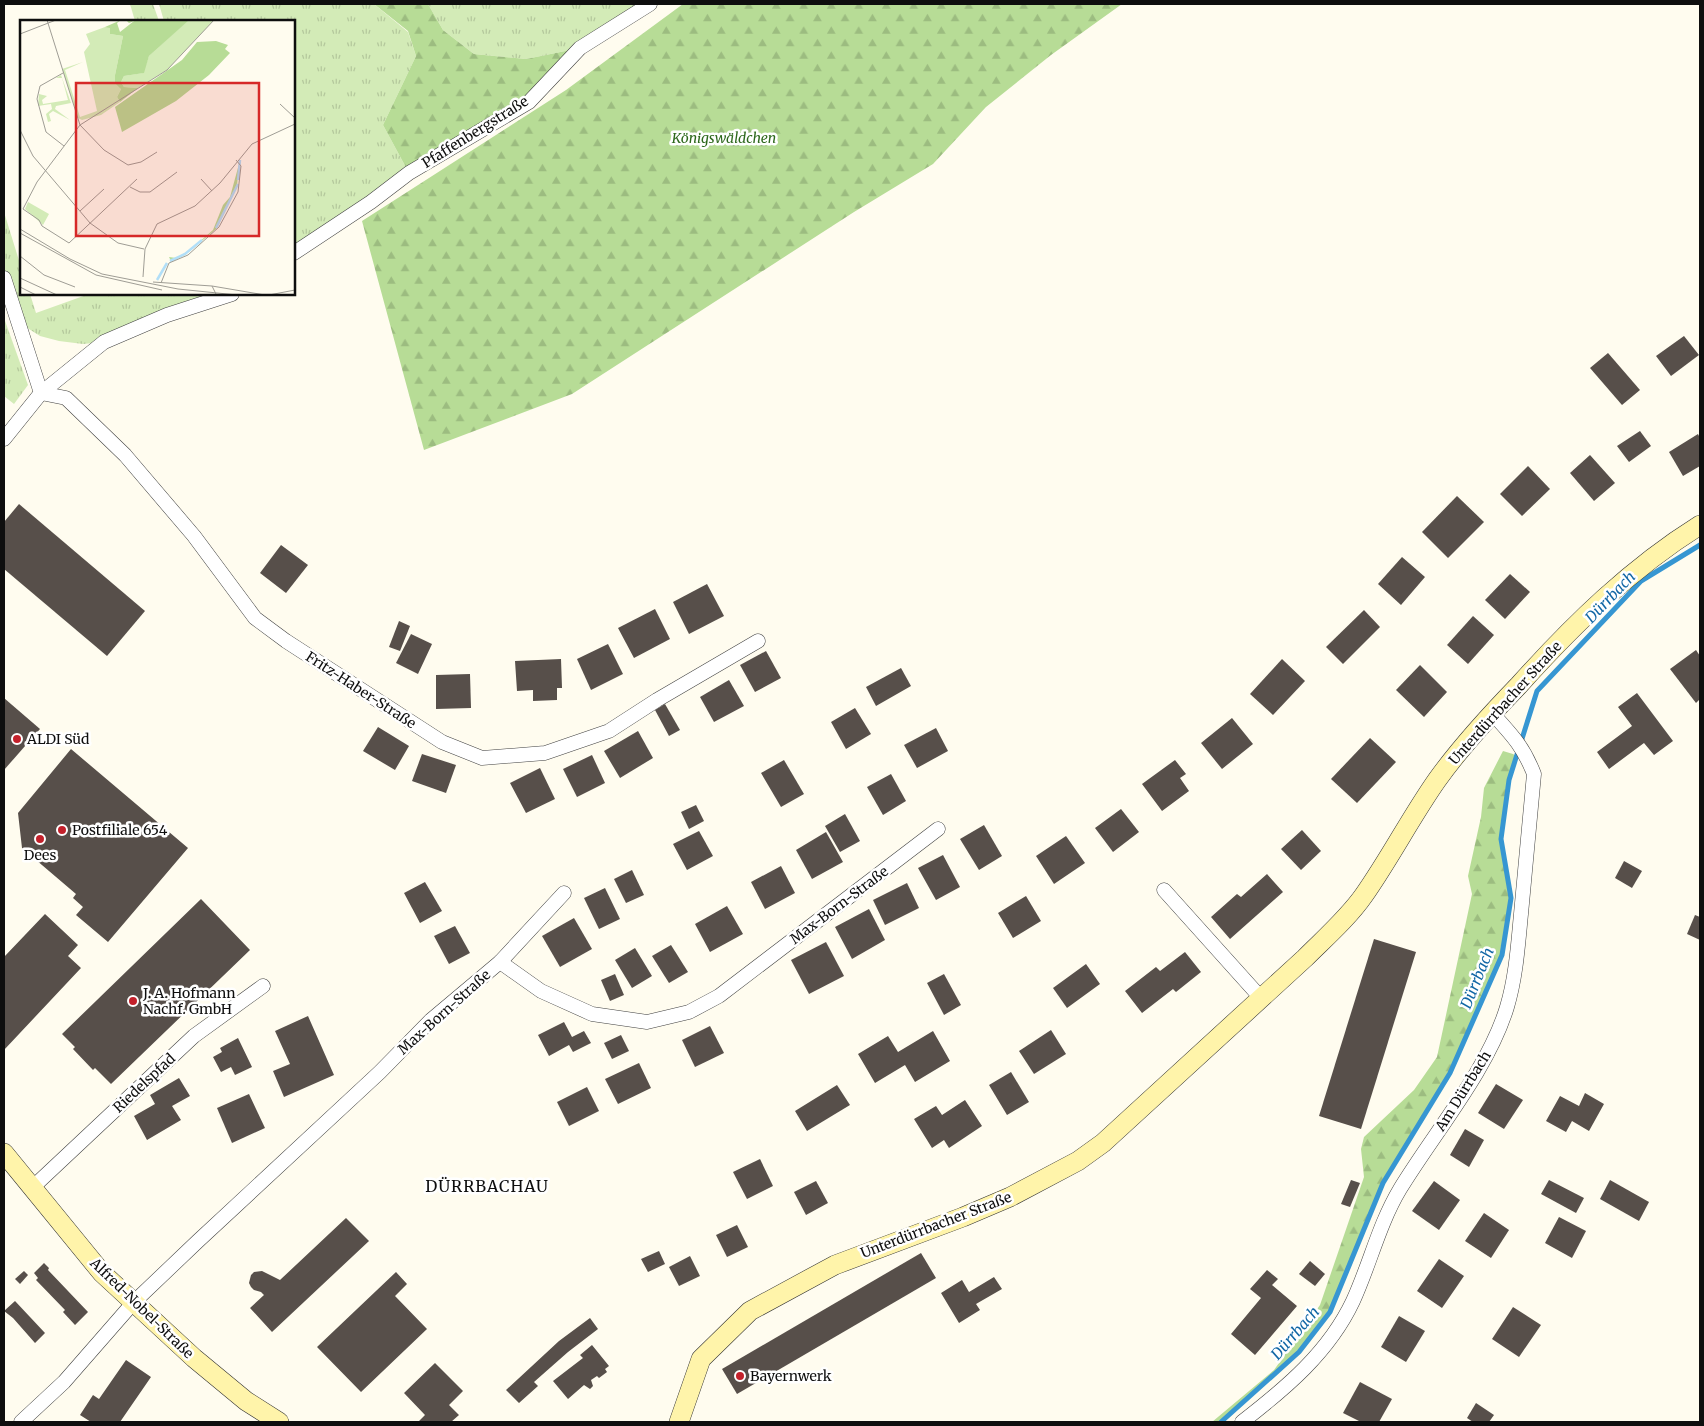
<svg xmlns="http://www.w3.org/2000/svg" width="1704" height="1426" viewBox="0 0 1704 1426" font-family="Merriweather,serif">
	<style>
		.grass { fill: url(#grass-tufts) }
		.forest { fill: url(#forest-firs) }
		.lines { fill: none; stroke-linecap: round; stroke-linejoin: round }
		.stream { stroke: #3696d2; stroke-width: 5 }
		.building { fill: #574f4a }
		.street-casing { stroke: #414141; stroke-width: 15 }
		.secondary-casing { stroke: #303030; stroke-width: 20 }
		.street { stroke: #fff; stroke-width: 14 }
		.secondary { stroke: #fff4aa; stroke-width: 19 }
		.poi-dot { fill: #c3212b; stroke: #fff; stroke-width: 2 }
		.labels { text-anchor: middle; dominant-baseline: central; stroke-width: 5; stroke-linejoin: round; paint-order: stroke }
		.street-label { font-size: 14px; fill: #0e0e0e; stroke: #fff }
		.park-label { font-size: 14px; font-style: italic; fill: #2d681c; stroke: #fff }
		.poi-label { font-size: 14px; fill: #0e0e0e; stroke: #fff; text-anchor: start }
		.water-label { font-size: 15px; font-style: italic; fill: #1267a5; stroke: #fff }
		.quarter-label { font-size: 16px; letter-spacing: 1px; fill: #0e0e0e; stroke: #fff }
		.inset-river { fill: none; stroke: #b2dff8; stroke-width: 2.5 }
		.inset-road { fill: none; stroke: #9f9d95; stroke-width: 1 }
		.view { fill: #d62828; fill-opacity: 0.15; stroke: #d62828; stroke-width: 2.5 }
		.inset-edge { fill: none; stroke: #0e0e0e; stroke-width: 2.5 }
	</style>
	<defs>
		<pattern id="grass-tufts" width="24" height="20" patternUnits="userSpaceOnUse" patternTransform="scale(1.25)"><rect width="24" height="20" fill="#d3ebb7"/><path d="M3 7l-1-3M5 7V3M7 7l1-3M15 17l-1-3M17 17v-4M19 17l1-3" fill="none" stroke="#b4c89c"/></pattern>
		<pattern id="forest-firs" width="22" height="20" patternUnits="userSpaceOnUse" patternTransform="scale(1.25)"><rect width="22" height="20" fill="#b7dc96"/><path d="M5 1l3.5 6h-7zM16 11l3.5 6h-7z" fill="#9cbc80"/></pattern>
	</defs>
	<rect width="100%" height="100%" fill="#fffcef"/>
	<g class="grass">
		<path d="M130 4H153L159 21H135Z"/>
		<path d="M159 4H374L408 32 416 56 383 125 409 173 294 253V21H164Z"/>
		<path d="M428 4H650L580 48 526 59 474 54 443 30Z"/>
		<path d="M4 212 21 267V294H30L36 313 89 294H232L104 342 83 344 59 341 40 336 18 322 4 278Z"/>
		<path d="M4 318 28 385 14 404 4 396Z"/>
	</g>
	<g class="forest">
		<path d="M374 4H428L443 30 474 54 526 59 580 48 529 102 409 173 383 125 416 56 408 31Z"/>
		<path d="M683 4H1122L1051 55 986 107 933 164 854 212 572 394 424 450 362 221 566 90Z"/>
		<path d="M1503 751 1513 754 1516 756 1509 780 1501 839 1511 898 1502 955 1450 1073 1383 1183 1330 1312 1299 1352 1221 1422H1212L1274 1370 1320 1305 1364 1177 1361 1149 1364 1137 1414 1090 1437 1057 1472 894 1468 876 1481 817 1484 788Z"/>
	</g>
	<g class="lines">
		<path class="stream" d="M1221 1422 1299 1352 1330 1312 1383 1183 1450 1073 1502 955 1511 898 1501 839 1509 780 1537 691 1641 581 1700 545"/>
	</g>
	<g class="building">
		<path d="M1684 336 1699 355 1671 376 1656 356Z"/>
		<path d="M1608 353 1640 390 1622 405 1590 368Z"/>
		<path d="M1640 431 1651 446 1629 462 1617 446Z"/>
		<path d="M1698 434 1700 438V466L1683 476 1669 452Z"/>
		<path d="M1590 455 1615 483 1594 501 1570 473Z"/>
		<path d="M1528 466 1550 489 1522 516 1500 494Z"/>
		<path d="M1457 496 1484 522 1448 558 1422 532Z"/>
		<path d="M19 504 145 611 107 656 4 569V522Z"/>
		<path d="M281 545 308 565 286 593 260 573Z"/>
		<path d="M1402 557 1425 577 1401 605 1378 584Z"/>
		<path d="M1510 574 1530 592 1505 619 1485 600Z"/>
		<path d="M707 584 724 616 689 634 673 602Z"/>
		<path d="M655 609 670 639 634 658 618 628Z"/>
		<path d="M1364 610 1380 627 1343 664 1326 647Z"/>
		<path d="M1473 616 1494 635 1468 664 1447 645Z"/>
		<path d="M399 621 410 626 400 651 389 647Z"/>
		<path d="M411 634 432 644 418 674 396 663Z"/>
		<path d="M608 644 623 674 591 690 577 659Z"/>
		<path d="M1696 650 1700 656V699L1696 703 1670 669Z"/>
		<path d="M766 651 781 678 755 692 740 665Z"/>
		<path d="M561 659 562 688H557V700L533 701V690L517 691 515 661Z"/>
		<path d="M1282 659 1305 681 1273 715 1250 694Z"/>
		<path d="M1420 665 1447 692 1424 717 1396 690Z"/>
		<path d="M901 668 911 686 876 706 866 687Z"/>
		<path d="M470 674 471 708 436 709V675Z"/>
		<path d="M729 680 744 706 714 722 700 697Z"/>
		<path d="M1637 693 1673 741 1654 755 1644 743 1609 769 1597 752 1632 726 1618 707Z"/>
		<path d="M4 698 40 729 4 770Z"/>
		<path d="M665 704 680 730 669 736 655 710Z"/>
		<path d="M855 708 871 734 846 749 831 722Z"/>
		<path d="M1232 718 1253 744 1222 769 1201 743Z"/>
		<path d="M378 727 409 746 395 770 363 751Z"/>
		<path d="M936 728 948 751 917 768 904 745Z"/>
		<path d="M638 731 653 758 620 778 604 751Z"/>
		<path d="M1370 738 1396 762 1357 803 1331 779Z"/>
		<path d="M71 749 188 848 108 942 76 915 83 907 73 898 76 894 22 848 18 813Z"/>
		<path d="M422 754 456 765 446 793 412 781Z"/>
		<path d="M592 755 605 783 577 797 563 769Z"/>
		<path d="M784 760 804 794 781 807 761 773Z"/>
		<path d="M1175 760 1186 774 1180 778 1189 791 1162 811 1142 784Z"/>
		<path d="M540 768 555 799 526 813 510 783Z"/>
		<path d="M891 774 906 801 883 815 867 787Z"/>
		<path d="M696 805 704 821 689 829 681 812Z"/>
		<path d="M1121 809 1139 832 1113 852 1095 828Z"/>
		<path d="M845 814 860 841 840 852 825 826Z"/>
		<path d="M984 825 1002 856 979 870 960 839Z"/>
		<path d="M1302 830 1321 851 1301 870 1281 849Z"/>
		<path d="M699 831 713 856 687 870 673 844Z"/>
		<path d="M826 832 843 862 812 879 796 850Z"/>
		<path d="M1066 836 1085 863 1054 884 1036 856Z"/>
		<path d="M943 855 960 887 936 900 918 868Z"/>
		<path d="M1624 861 1642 871 1632 888 1615 878Z"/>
		<path d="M781 866 795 893 765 909 751 882Z"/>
		<path d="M632 870 644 895 626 903 614 879Z"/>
		<path d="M1267 874 1283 892 1230 939 1211 917 1237 894 1241 897Z"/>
		<path d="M425 882 442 911 420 923 404 893Z"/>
		<path d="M907 883 919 908 885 925 873 900Z"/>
		<path d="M605 888 620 919 599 929 584 898Z"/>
		<path d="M1026 896 1041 921 1013 938 998 913Z"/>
		<path d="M201 899 250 950 111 1084 95 1068 93 1070 73 1049 75 1047 62 1034Z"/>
		<path d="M727 906 743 934 710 952 695 924Z"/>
		<path d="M869 909 885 940 852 959 835 927Z"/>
		<path d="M45 914 78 945 68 956 81 968 4 1050V957Z"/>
		<path d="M1695 915 1700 917V940L1687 934Z"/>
		<path d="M574 918 592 949 560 967 542 936Z"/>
		<path d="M455 926 470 953 449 964 434 936Z"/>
		<path d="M1374 939 1416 952 1361 1129 1319 1116Z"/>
		<path d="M826 942 844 976 809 994 791 960Z"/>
		<path d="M671 945 688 972 669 983 652 956Z"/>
		<path d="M635 948 652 976 632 988 615 960Z"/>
		<path d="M1185 952 1201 972 1176 992 1173 989 1142 1013 1125 991 1156 967 1160 971Z"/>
		<path d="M1086 964 1100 984 1067 1008 1053 988Z"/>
		<path d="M615 974 624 995 610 1001 601 980Z"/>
		<path d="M944 974 961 1005 944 1015 927 983Z"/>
		<path d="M308 1016 334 1075 284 1097 273 1071 290 1064 275 1031Z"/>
		<path d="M564 1022 572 1037 584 1031 591 1043 573 1052 569 1045 549 1056 538 1035Z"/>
		<path d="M710 1026 724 1053 695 1067 682 1040Z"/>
		<path d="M1051 1030 1066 1054 1034 1074 1019 1051Z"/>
		<path d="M933 1031 950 1061 915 1082 905 1065 875 1083 858 1054 888 1036 898 1052Z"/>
		<path d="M621 1035 629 1051 612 1059 604 1043Z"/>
		<path d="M238 1038 252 1067 235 1075 231 1067 221 1072 213 1057 222 1052 220 1048Z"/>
		<path d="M639 1063 651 1088 618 1104 605 1079Z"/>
		<path d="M1011 1072 1029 1102 1007 1115 989 1085Z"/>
		<path d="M179 1078 190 1096 172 1106 181 1120 147 1140 134 1116 155 1104 150 1095Z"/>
		<path d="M1496 1084 1523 1100 1504 1129 1478 1113Z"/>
		<path d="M837 1085 850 1105 807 1131 795 1111Z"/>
		<path d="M587 1087 599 1111 569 1126 557 1102Z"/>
		<path d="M1585 1093 1604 1104 1589 1131 1572 1121 1566 1132 1546 1121 1560 1096 1579 1106Z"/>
		<path d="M249 1094 265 1128 232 1143 217 1108Z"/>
		<path d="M965 1100 982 1126 949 1148 944 1140 932 1148 914 1119 936 1106 942 1115Z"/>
		<path d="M1465 1129 1484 1140 1469 1167 1450 1155Z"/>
		<path d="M760 1159 773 1186 747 1199 733 1172Z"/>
		<path d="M1351 1180 1360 1183 1350 1207 1341 1204Z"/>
		<path d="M1549 1180 1584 1198 1576 1213 1541 1194Z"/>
		<path d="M1610 1180 1649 1202 1639 1221 1600 1199Z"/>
		<path d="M816 1181 828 1203 806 1215 794 1192Z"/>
		<path d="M1434 1181 1460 1200 1439 1230 1412 1211Z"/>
		<path d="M1484 1213 1509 1230 1491 1258 1465 1241Z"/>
		<path d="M1559 1217 1586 1231 1572 1258 1545 1243Z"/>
		<path d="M346 1218 369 1241 272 1332 250 1308 264 1295 261 1292 254 1290 251 1287 249 1283 251 1275 254 1272 262 1271 280 1280Z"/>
		<path d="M737 1225 748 1247 727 1257 716 1235Z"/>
		<path d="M659 1251 665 1264 648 1272 641 1259Z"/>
		<path d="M921 1253 936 1278 737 1394 722 1369Z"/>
		<path d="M690 1256 700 1276 679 1286 669 1267Z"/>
		<path d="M1439 1259 1464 1276 1442 1308 1417 1291Z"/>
		<path d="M1310 1261 1325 1274 1315 1286 1299 1274Z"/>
		<path d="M44 1263 49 1268 48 1270 88 1312 75 1325 63 1312 65 1310 36 1280 38 1278 34 1273Z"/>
		<path d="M1267 1270 1278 1279 1272 1285 1297 1306 1255 1355 1231 1334 1261 1298 1250 1289Z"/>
		<path d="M24 1271 28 1275 20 1284 15 1279Z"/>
		<path d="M396 1272 407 1284 395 1296 427 1329 361 1392 317 1347Z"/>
		<path d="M994 1277 1002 1289 976 1304 980 1310 959 1323 941 1293 962 1280 969 1292Z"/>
		<path d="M15 1301 45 1333 35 1343 13 1318 4 1311Z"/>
		<path d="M1513 1307 1541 1325 1519 1357 1492 1339Z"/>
		<path d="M1399 1316 1425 1331 1406 1362 1381 1347Z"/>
		<path d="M590 1318 598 1329 568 1352 534 1382 538 1386 519 1403 506 1390 559 1341Z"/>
		<path d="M592 1345 609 1366 605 1369 607 1372 599 1378 597 1376 591 1380 593 1386 590 1389 584 1385 568 1399 553 1381 583 1358 580 1355Z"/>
		<path d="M126 1360 151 1377 120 1422H91L80 1415 93 1395 99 1399Z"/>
		<path d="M435 1363 463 1391 449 1405 459 1415 451 1422H418L425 1415 404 1393Z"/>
		<path d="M1360 1382 1392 1399 1379 1422H1361L1343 1413Z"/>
		<path d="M1476 1403 1494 1415 1489 1422H1473L1467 1418Z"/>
	</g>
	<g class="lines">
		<defs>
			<g id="street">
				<path d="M294 253 371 202 409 173 529 102 580 48 650 4"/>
				<path d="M4 278 41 393"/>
				<path d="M41 393 66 398 125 455 194 536 255 618 286 641 442 742 482 758 545 753 609 731 657 700 758 641"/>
				<path d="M4 439 41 393 104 342 167 315 232 294"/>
				<path d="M1164 890 1261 998"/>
				<path d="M500 962 541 991 592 1014 647 1022 689 1012 719 996 938 829"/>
				<path d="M32 1188 194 1036 263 986"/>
				<path d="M21 1422 64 1382 133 1303 198 1241 380 1072 431 1020 500 962 564 893"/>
				<path d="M1242 1422C1286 1388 1329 1352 1353 1301 1370 1264 1379 1224 1400 1189 1434 1133 1488 1070 1507 1007 1516 977 1518 945 1521 914 1525 867 1530 821 1534 774 1523 746 1512 735 1492 713"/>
			</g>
			<g id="secondary">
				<path d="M4 1153 102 1273 194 1358 246 1401 279 1422"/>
				<path d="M679 1422 701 1359 750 1311 835 1265 963 1217 1010 1197 1078 1161 1103 1143 1305 958C1325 938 1348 918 1364 895 1390 858 1411 817 1437 780 1462 745 1490 715 1519 685 1573 625 1631 568 1700 525"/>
			</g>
		</defs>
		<use href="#street" class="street-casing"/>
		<use href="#secondary" class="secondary-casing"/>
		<use href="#street" class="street"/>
		<use href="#secondary" class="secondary"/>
	</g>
	<g class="poi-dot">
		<circle cx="17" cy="739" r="5"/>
		<circle cx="62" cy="830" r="5"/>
		<circle cx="40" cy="839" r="5"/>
		<circle cx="133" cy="1001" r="5"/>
		<circle cx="740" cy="1376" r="5"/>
	</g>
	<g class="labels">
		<g class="street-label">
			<text transform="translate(475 132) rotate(-32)">Pfaffenbergstraße</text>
			<text transform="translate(361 690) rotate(33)">Fritz-Haber-Straße</text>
			<text transform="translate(1505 703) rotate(-48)">Unterdürrbacher Straße</text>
			<text transform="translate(839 905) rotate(-37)">Max-Born-Straße</text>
			<text transform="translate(444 1012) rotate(-42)">Max-Born-Straße</text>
			<text transform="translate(144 1083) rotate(-43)">Riedelspfad</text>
			<text transform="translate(1463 1091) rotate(-58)">Am Dürrbach</text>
			<text transform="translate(936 1225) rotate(-21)">Unterdürrbacher Straße</text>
			<text transform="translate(142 1308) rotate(44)">Alfred-Nobel-Straße</text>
		</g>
		<g class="park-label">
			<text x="724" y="138">Königswäldchen</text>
		</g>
		<g class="poi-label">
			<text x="27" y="739">ALDI Süd</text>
			<text x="72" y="830">Postfiliale 654</text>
			<text x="40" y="855" text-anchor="middle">Dees</text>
			<text x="143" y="993">J. A. Hofmann<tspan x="143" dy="16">Nachf. GmbH</tspan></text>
			<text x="750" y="1376">Bayernwerk</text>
		</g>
		<g class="water-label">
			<text transform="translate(1610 597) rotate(-46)">Dürrbach</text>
			<text transform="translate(1477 978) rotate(-68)">Dürrbach</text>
			<text transform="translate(1295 1333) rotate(-49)">Dürrbach</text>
		</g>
		<g class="quarter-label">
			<text x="487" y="1186">DÜRRBACHAU</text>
		</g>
	</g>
	<g transform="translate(20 20)">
		<rect width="275" height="275" fill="#fffcef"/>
		<path d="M168 0H194L147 50 118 68 104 67 101 62 104 56 123 53 129 36ZM85 7H90V14L103 16 95 55 101 69 97 77 100 82 81 95 62 100 58 98 42 49 63 42 45 50 60 97 77 91 64 32 70 24 66 14ZM41 55 51 83 36 86 35 89 50 100 33 91 29 94 31 101 28 102 26 94 32 89 31 84 18 86 19 74 27 76 22 80 23 84 48 80 42 58H36Z" fill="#d3ebb7"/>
		<path d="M101 0 97 3 100 12 114 1 109 3 106 0H169L129 36 124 53 104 56 101 62 104 67 118 68 100 82 97 77 101 69 95 63V55L103 16 90 14V8L85 7ZM196 21 208 25 205 29 210 33 189 55 156 81 102 112 95 87 162 40 177 22ZM219 144 217 166 199 204 196 209 165 235 151 241 149 237 156 238 169 231 193 210 203 185 210 177Z" fill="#b7dc96"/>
		<path d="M8 182 29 194 23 205 5 189Z" fill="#d3ebb7"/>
		<path class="inset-river" d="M218 160 220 140M196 208 218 164M150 241 165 234 182 220M137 260 147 243"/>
		<path class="inset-road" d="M27 0 60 105M0 14 36 0M43 53 20 66 17 79 26 112 44 126M260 84 275 98M60 105 84 130 108 145 121 142 137 132M0 110 13 136 70 203 98 223 124 229M117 159 49 223 22 206 19 200 3 189 17 162 60 105 147 50 194 0M181 159 192 171M110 167 120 172H130L157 152M60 191 84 169M0 209 50 239 82 254 158 269 217 275M0 213 76 255 142 270M125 229 137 204 175 186 200 163 232 124 275 104M0 236 24 255 55 267M123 257 125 229M0 258 37 275M133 262 192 266 196 274M141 263 149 243 168 235 199 207 218 172 221 146 216 140M192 266 245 275M0 267 16 275M249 275 275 270"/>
		<path class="view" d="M56 63H239V216H56Z"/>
		<rect width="275" height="275" class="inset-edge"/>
	</g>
	<rect width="1704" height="1426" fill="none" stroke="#0e0e0e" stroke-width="10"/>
</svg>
